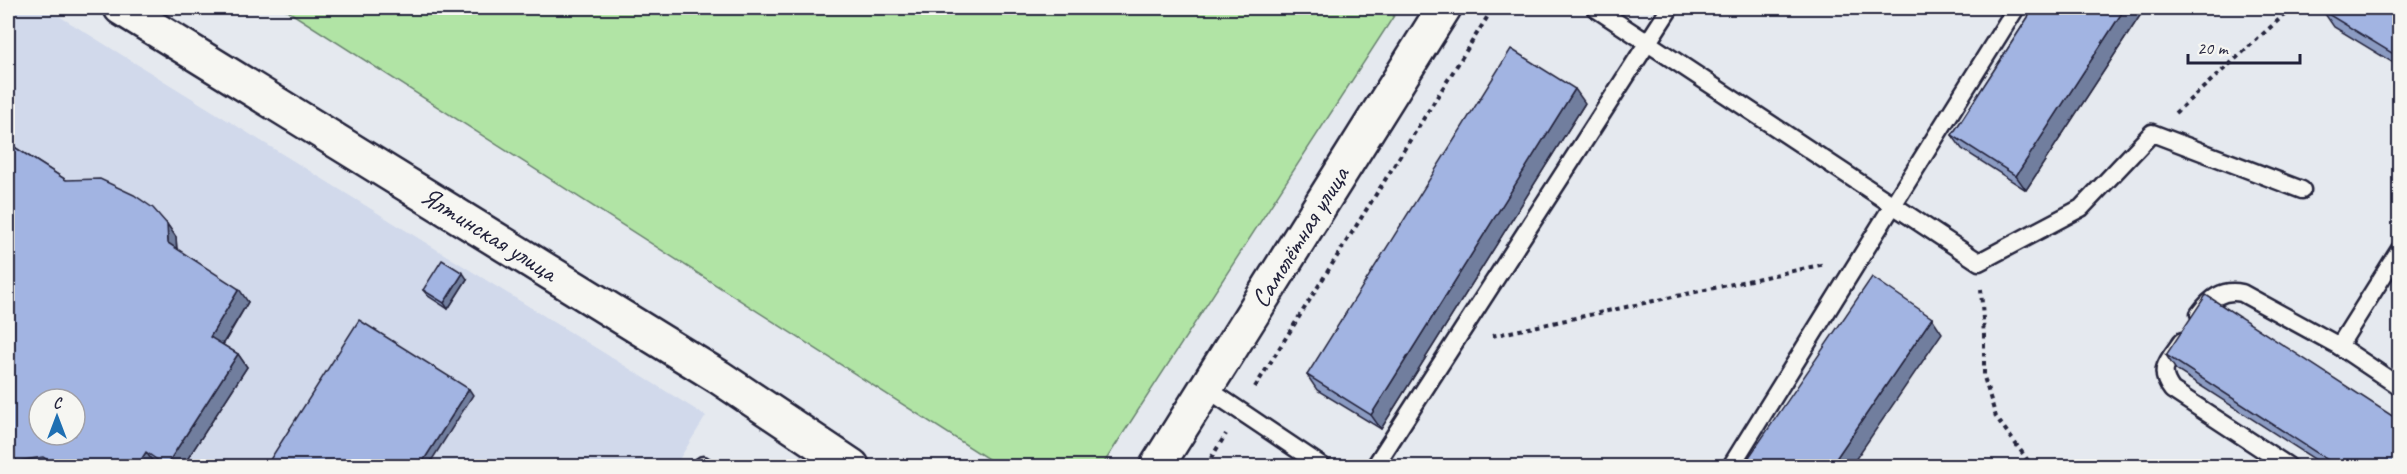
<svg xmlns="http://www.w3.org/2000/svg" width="2407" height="474" viewBox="0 0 2407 474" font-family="Caveat,sans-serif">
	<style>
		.built { fill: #d1d9eb; fill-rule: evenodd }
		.green { fill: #b1e4a5; stroke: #6a8370; stroke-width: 1.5 }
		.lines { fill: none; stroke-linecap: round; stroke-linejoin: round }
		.lane-casing { stroke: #22223b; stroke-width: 21 }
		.street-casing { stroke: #22223b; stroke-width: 38 }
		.secondary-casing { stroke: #22223b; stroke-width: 38 }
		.path { stroke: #22223b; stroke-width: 4; stroke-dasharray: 4.5 4.5; stroke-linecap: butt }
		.lane { stroke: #f6f6f2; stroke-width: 16 }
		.street { stroke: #f6f6f2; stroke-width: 33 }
		.secondary { stroke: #f6f6f2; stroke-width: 33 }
		.wall { fill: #8b9bc2; stroke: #22223b; stroke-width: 1.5 }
		.shaded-wall { fill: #717e9e; stroke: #22223b; stroke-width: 1.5 }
		.building { fill: #a2b4e2; stroke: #22223b; stroke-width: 1.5; fill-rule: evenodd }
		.labels { text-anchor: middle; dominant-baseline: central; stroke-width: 4.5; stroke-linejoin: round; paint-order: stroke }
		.street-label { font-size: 26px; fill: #22223b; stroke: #f6f6f2 }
	</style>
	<rect width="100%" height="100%" fill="#e5e9ef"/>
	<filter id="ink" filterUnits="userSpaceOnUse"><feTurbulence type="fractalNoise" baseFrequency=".0167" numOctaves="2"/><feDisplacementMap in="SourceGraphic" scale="12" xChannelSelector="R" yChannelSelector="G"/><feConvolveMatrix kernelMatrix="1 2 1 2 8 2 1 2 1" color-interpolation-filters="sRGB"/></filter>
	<g filter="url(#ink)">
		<path class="built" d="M8 8H46L706 416 675 466H8ZM39 399H75V435H39Z"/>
		<path class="green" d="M283 8H1399L1102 466H999Z"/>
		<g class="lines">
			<defs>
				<g id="lane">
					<path d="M1595 8 1893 205 2016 8"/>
					<path d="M2199 314C2211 298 2222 289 2242 293L2339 346 2400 387"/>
					<path d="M2182 341C2169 360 2156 369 2172 390L2288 466"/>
					<path d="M2339 346 2400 249"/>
					<path d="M1206 388 1322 466"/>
					<path d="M702 466 703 465"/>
					<path d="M1375 466 1670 8"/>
					<path d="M1731 466 1893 205 1979 262 2081 208 2152 133 2302 190"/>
				</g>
				<path id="street" d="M121 8 719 377 852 466"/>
				<path id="secondary" d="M1157 466 1444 8"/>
			</defs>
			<use href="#lane" class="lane-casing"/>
			<use href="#street" class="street-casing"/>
			<use href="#secondary" class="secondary-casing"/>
			<g class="path">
				<path d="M2175 113 2292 8"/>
				<path d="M1981 289 1984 335V377L1996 417 2032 466"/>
				<path d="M1492 336 1825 264"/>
				<path d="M1255 387 1493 8"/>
				<path d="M1206 466 1226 434"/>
			</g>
			<use href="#lane" class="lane"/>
			<use href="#street" class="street"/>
			<use href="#secondary" class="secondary"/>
		</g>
		<g class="wall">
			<path d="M2034 8H2145L2026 190 1962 149 1952 135Z"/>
			<path d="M2400 8V67L2334 27 2323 11Z"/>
			<path d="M1585 103 1381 429 1317 390 1307 375Z"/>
			<path d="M8 143 66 180 167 224 176 237 177 249 248 302 223 345 238 354 247 367 183 466H157L155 465 154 466H8Z"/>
			<path d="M467 279 448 309 428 296 423 290Z"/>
			<path d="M2166 355 2400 466H2325L2176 370Z"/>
		</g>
		<g class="shaded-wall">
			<path d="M2125 8H2145L2026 190 2016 176Z"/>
			<path d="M1575 89 1585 103 1381 429 1371 415Z"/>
			<path d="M167 224 176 237 177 256 168 243Z"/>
			<path d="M463 273 467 279 448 309 444 303Z"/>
			<path d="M239 289 248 302 219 350 210 337Z"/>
			<path d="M1932 318 1942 333 1851 466H1831Z"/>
			<path d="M238 354 247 367 183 466H166Z"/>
			<path d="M469 389 473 395 428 466H420Z"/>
			<path d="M146 452 155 465 154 466H137Z"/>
		</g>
		<g class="building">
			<path d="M2034 8H2125L2016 176 1952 135Z"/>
			<path d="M2325 8H2400V58L2323 11Z"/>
			<path d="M1511 49 1575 89 1371 415 1307 375Z"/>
			<path d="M8 143 66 180 100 179 134 195 153 208 167 224 168 243 239 289 210 337 238 354 166 466 146 452 137 466H57L43 457 18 461 8 457ZM39 399H75V435H39Z"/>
			<path d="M442 260 463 273 444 303 423 290Z"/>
			<path d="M1872 277 1932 318 1831 466H1743Z"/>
			<path d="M2206 295 2400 421V466H2337L2166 355Z"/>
			<path d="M359 320 469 389 420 466H266Z"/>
		</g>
	</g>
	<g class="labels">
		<g class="street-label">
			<text transform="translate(489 234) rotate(32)">Ялтинская улица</text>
			<text transform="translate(1300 237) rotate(-58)">Самолётная улица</text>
		</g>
	</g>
	<rect width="2407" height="474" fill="none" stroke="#f6f6f2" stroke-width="30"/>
	<rect x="15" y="15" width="2377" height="444" fill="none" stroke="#22223b" stroke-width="2" filter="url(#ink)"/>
	<g transform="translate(57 417)"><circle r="28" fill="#f6f6f2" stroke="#a1a1a9" stroke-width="1.5"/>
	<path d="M0-4.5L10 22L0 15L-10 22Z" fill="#1f6fb2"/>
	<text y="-9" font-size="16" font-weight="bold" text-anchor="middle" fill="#22223b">С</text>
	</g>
	<path d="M2188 54v9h112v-9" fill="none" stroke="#22223b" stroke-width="3"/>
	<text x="2197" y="54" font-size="18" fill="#22223b" stroke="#f6f6f2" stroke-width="4.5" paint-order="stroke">20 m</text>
</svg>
